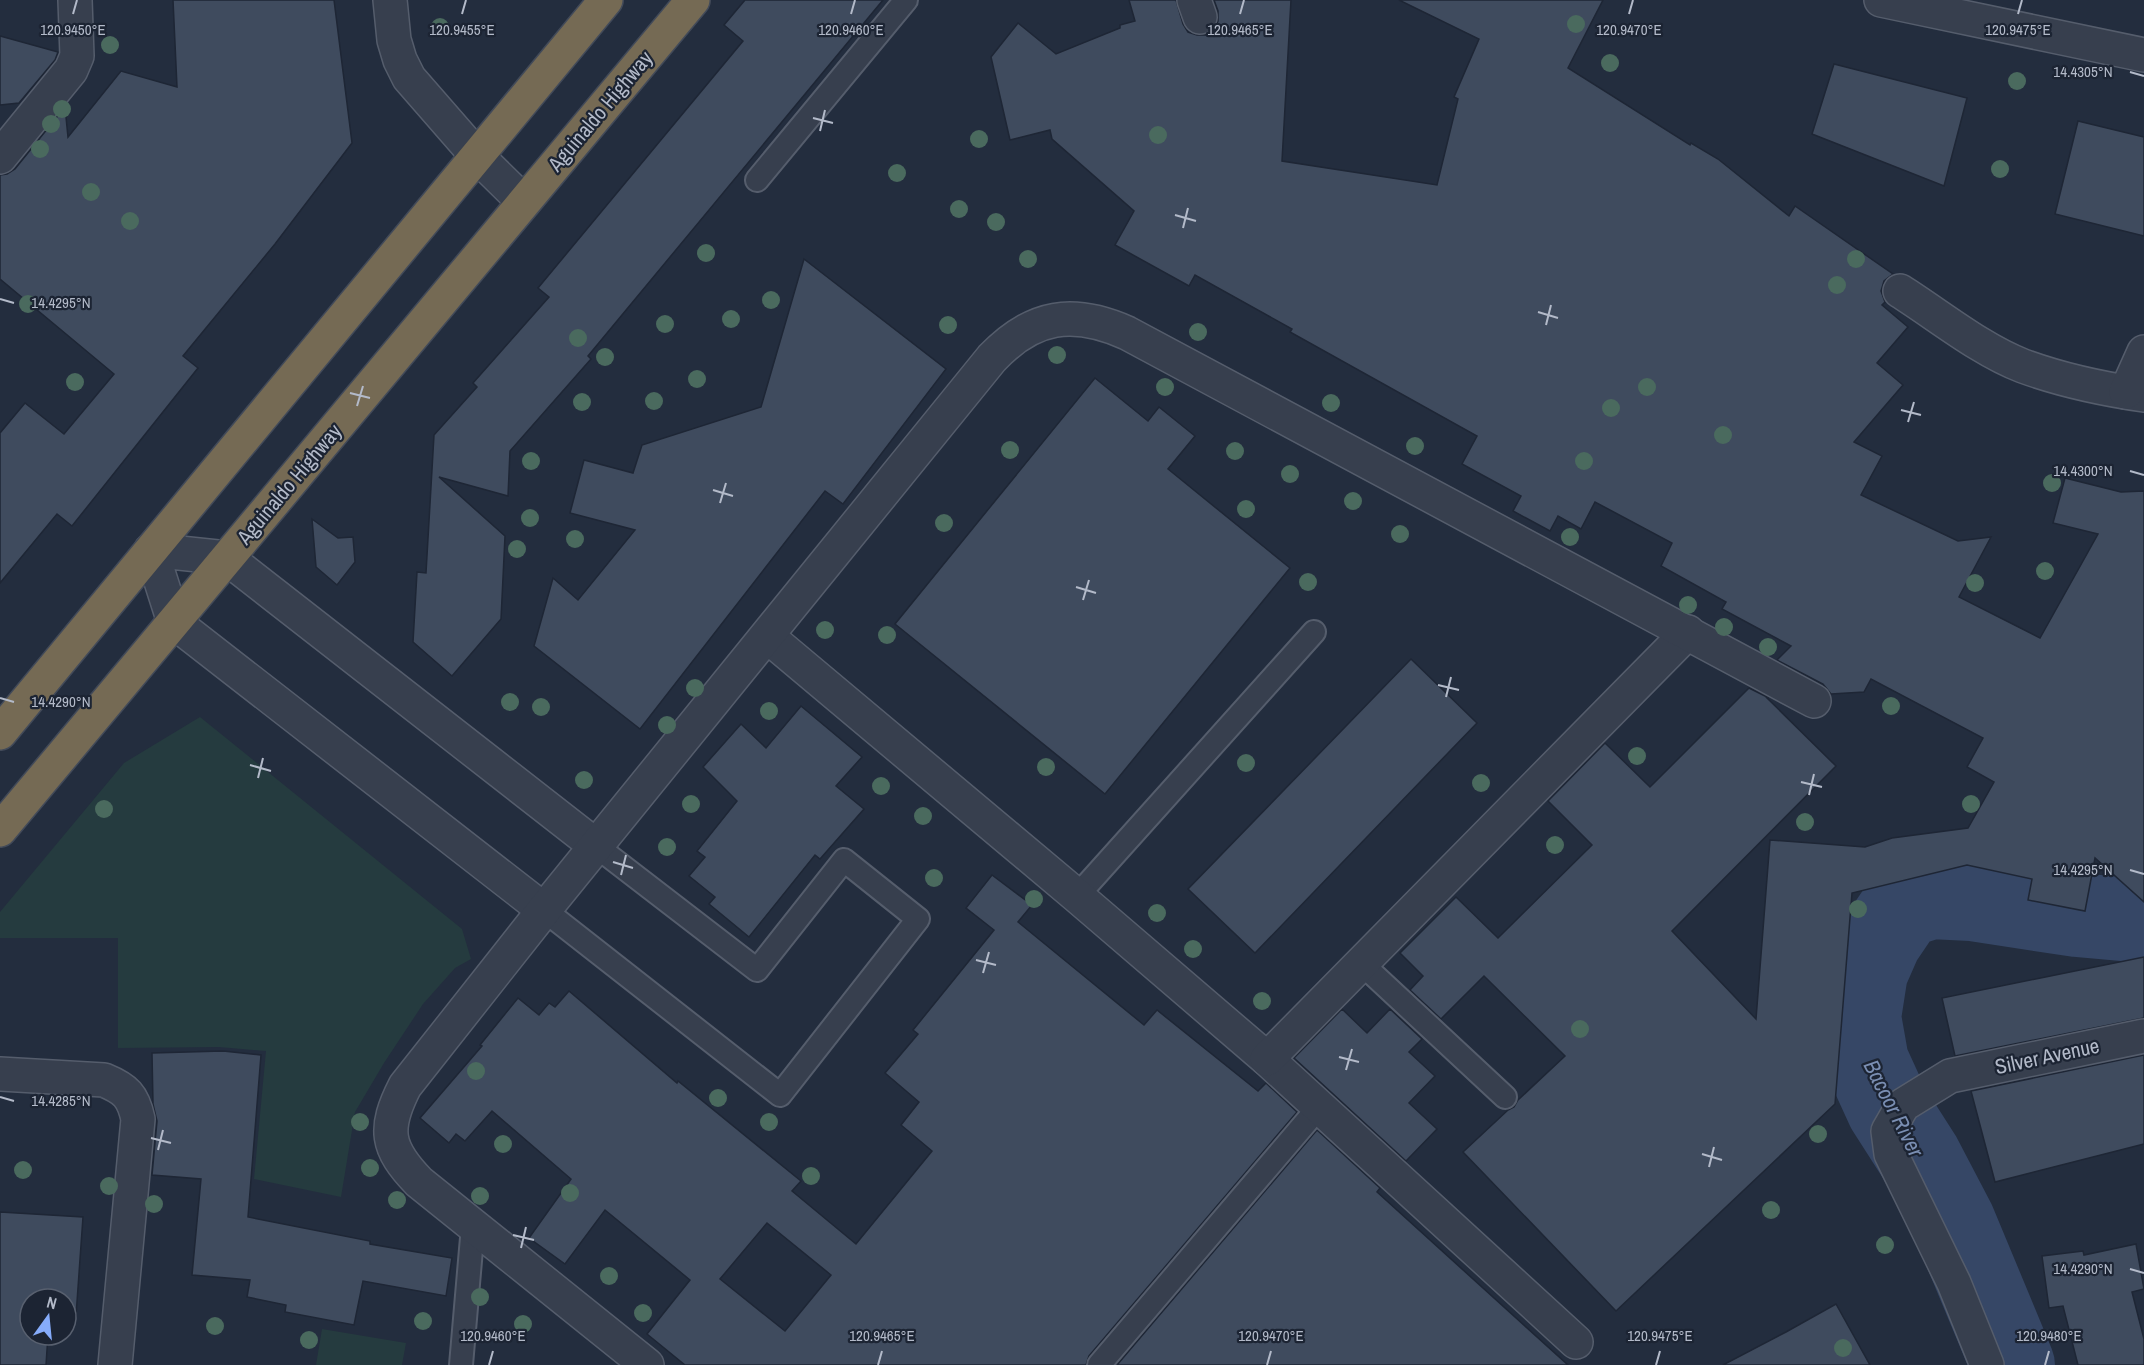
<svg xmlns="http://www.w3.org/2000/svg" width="2144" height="1365" viewBox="0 0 2144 1365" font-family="'Archivo Narrow',sans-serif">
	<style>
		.green { fill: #253b3f }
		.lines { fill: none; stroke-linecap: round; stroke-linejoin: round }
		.river { stroke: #364766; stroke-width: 84 }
		.building { fill: #3f4b5e; stroke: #1e2635; stroke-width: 1.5; fill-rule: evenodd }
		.lane-casing { stroke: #555d6c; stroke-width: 26 }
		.street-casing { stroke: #555d6c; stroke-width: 36 }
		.highway-casing { stroke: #424a59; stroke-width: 36 }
		.lane { stroke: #373f4e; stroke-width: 22 }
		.street { stroke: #373f4e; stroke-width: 33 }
		.highway { stroke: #756a54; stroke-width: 33 }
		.tree { fill: #4a6a5e }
		.ticks { fill: none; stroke: #b3bac9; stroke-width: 2 }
		.labels { text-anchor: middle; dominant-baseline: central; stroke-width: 4.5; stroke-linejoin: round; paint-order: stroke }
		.street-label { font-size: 21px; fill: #b3bac9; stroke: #1c2433 }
		.water-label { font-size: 22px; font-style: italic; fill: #7a8eb2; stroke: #1c2433 }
		.ticks-label { font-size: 15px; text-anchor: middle; fill: #b3bac9; stroke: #1c2433; stroke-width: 4.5; stroke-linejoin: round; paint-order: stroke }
	</style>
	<rect width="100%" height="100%" fill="#232d3e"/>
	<g class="green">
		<path d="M200 717 462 929 471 959 455 968 423 1004 384 1063 355 1112 341 1197 254 1179 266 1051 219 1047 118 1048V938H0V912L124 763Z"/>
		<path d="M322 1329 406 1343 402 1365H316Z"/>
	</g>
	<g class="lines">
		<path class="river" d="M2013 1365 1954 1223 1920 1158 1888 1108 1867 1062 1859 1017 1866 972 1880 940 1903 906 1931 897 1972 899 2077 915 2144 921"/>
	</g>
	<g class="building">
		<path d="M173 0H334L352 143 275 244 183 356 198 368 72 526 57 514 0 583V433L25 403 64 434 114 374 0 279V175L7 174 15 169 65 107 68 137 121 71 177 87Z"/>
		<path d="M745 0H883L588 356 591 359 510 451 508 496 439 477 505 536 501 619 452 676 413 642 417 572 426 573 434 435 477 387 473 383 549 297 538 288 743 41 724 25Z"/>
		<path d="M1129 0H1176L1183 24 1188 32 1197 35H1206L1214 30 1218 21V11L1214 0H1291L1282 161 1437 185 1458 99 1454 97 1479 39 1399 0H1603L1568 68 1690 145 1691 143 1718 159 1789 216 1795 206 1893 274 1884 281 1881 291 1885 302 1882 305 1908 327 1877 363 1903 385 1854 442 1882 456 1861 495 1958 541 1991 537 1959 597 2040 638 2098 534 2053 523 2065 478 2121 492 2144 491V902L2095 858 2085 911 2028 900 2032 879 1967 865 1852 893 1835 1104 1616 1311 1463 1152 1508 1110 1514 1107 1518 1100 1565 1056 1484 976 1441 1019 1410 990 1423 976 1400 953 1456 897 1498 938 1592 845 1548 801 1605 743 1650 787 1749 688 1769 698H1767L1836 766 1672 931 1756 1019 1770 840 1865 847 1892 838 1968 828 1994 782 1967 767 1983 738 1871 679 1864 692 1831 694 1823 684 1777 660 1791 646 1722 609 1726 602 1661 566 1672 543 1595 502 1581 529 1558 516 1550 531 1513 511 1521 496 1462 464 1477 436 1290 332 1292 329 1195 275 1189 286 1115 245 1134 211 1052 139 1050 130 1010 140 991 57 1018 23 1056 54 1120 28V25L1135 21Z"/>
		<path d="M0 36 58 52 55 60 19 103 0 105Z"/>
		<path d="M1834 64 1967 98 1944 186 1812 134Z"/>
		<path d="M2078 121 2144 137V236L2055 214Z"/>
		<path d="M804 259 946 369 843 504 825 491 640 729 534 646 553 578 578 600 635 530 570 513 584 460 633 473 642 445 761 407Z"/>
		<path d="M1095 378 1148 421 1159 407 1195 436 1168 469 1290 568 1105 794 895 624Z"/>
		<path d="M312 519 338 538 353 537 355 562 337 585 316 567Z"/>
		<path d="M1411 659 1477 723 1255 953 1188 889Z"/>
		<path d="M801 706 862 757 836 786 864 809 820 859 815 855 749 937 709 904 715 897 689 876 705 857 697 851 737 801 703 767 741 724 766 748Z"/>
		<path d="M992 875 1032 905 1018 922 1144 1025 1157 1010 1258 1091 1266 1083 1297 1112 1089 1356 1086 1365H685L647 1334 690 1280 605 1210 565 1264 529 1238 571 1179 492 1111 465 1141 456 1134 449 1143 420 1118 482 1046 480 1045 518 998 539 1015 549 1003 555 1007 569 991 677 1083 678 1081 801 1181 792 1191 856 1244 932 1151 901 1125 919 1102 885 1073 918 1034 913 1030 994 930 966 908ZM767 1223 831 1275 785 1331 720 1279Z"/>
		<path d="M2144 957V1018L1955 1056 1942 998Z"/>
		<path d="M1342 1009 1367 1033 1390 1009 1422 1039 1409 1052 1435 1076 1409 1103 1437 1129 1406 1161 1294 1058Z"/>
		<path d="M223 1051 261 1055 248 1217 370 1241V1244L452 1258 446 1296 363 1281 354 1325 285 1312 286 1305 247 1297 250 1280 192 1275 201 1179 152 1175 157 1121 153 1104 152 1053Z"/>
		<path d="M2144 1055V1144L1995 1182 1971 1091Z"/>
		<path d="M1317 1130 1380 1188 1377 1192 1568 1365H1117Z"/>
		<path d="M0 1212 83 1217 76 1316H66V1299H30V1335H48L46 1365H0Z"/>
		<path d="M2136 1244 2144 1289 2132 1292 2144 1339V1365H2078L2063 1306 2049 1308 2042 1256 2083 1251 2084 1255Z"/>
		<path d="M1836 1304 1870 1365H1723L1786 1332Z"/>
	</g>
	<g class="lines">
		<defs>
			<g id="lane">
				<path d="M757 180 906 0"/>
				<path d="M1077 896 1314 632"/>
				<path d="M544 910 780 1095 918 919 844 860 757 970 596 846"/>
				<path d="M1361 963 1505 1097"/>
				<path d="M461 1365 473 1226"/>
				<path d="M1099 1365 1319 1107"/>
			</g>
			<g id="street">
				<path d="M390 0 394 40 400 60 409 78 477 156 524 202"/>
				<path d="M1194 0 1200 17"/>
				<path d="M1881 0 2144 55"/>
				<path d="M0 157 71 70 77 56 75 0"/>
				<path d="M1900 291C1938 315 1981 350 2023 366 2061 380 2103 389 2144 395"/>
				<path d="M2126 392 2144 352"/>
				<path d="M767 636 1077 896 1267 1059 1576 1342"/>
				<path d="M544 910 174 622 151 550 227 558 596 846"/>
				<path d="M1267 1059 1688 632"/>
				<path d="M0 1074 104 1080C126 1089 133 1096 138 1119L115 1365"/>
				<path d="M647 1365 419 1182C386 1148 383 1129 405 1086L544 910 992 358C1033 315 1073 309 1127 333L1814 701"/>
				<path d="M1987 1365 1954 1283 1891 1154 1888 1131 1903 1105 1950 1076 2144 1036"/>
			</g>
			<g id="highway">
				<path d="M0 733 606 0"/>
				<path d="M0 830 693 0"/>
			</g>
		</defs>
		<use href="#lane" class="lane-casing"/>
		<use href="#street" class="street-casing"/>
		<use href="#highway" class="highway-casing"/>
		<use href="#lane" class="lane"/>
		<use href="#street" class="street"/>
		<use href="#highway" class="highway"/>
	</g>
	<g class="tree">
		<circle cx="1576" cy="24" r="9"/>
		<circle cx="440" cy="27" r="9"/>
		<circle cx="110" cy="45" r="9"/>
		<circle cx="1610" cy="63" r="9"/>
		<circle cx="2017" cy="81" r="9"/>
		<circle cx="62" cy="109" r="9"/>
		<circle cx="51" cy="124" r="9"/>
		<circle cx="1158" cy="135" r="9"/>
		<circle cx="979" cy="139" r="9"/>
		<circle cx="40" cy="149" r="9"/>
		<circle cx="2000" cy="169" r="9"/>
		<circle cx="897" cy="173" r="9"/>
		<circle cx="91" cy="192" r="9"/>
		<circle cx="959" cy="209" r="9"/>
		<circle cx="130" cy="221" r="9"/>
		<circle cx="996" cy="222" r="9"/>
		<circle cx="706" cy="253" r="9"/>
		<circle cx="1028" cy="259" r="9"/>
		<circle cx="1856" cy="259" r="9"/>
		<circle cx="1837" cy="285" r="9"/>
		<circle cx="771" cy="300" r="9"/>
		<circle cx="28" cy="304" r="9"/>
		<circle cx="731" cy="319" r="9"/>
		<circle cx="665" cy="324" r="9"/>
		<circle cx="948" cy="325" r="9"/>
		<circle cx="1198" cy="332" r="9"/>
		<circle cx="578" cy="338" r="9"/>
		<circle cx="1057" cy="355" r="9"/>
		<circle cx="605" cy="357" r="9"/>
		<circle cx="697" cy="379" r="9"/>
		<circle cx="75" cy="382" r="9"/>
		<circle cx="1165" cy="387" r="9"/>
		<circle cx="1647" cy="387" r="9"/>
		<circle cx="654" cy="401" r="9"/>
		<circle cx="582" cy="402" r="9"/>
		<circle cx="1331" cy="403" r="9"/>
		<circle cx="1611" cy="408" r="9"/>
		<circle cx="1723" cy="435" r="9"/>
		<circle cx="1415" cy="446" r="9"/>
		<circle cx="1010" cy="450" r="9"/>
		<circle cx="1235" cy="451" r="9"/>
		<circle cx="531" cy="461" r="9"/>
		<circle cx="1584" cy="461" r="9"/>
		<circle cx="1290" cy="474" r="9"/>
		<circle cx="2052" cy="483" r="9"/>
		<circle cx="1353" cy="501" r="9"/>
		<circle cx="1246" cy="509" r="9"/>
		<circle cx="530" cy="518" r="9"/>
		<circle cx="944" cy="523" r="9"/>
		<circle cx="1400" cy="534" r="9"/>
		<circle cx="1570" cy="537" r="9"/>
		<circle cx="575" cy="539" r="9"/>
		<circle cx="517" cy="549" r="9"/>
		<circle cx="2045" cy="571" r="9"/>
		<circle cx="1308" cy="582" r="9"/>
		<circle cx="1975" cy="583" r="9"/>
		<circle cx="1688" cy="605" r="9"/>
		<circle cx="1724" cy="627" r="9"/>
		<circle cx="825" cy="630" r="9"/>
		<circle cx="887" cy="635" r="9"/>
		<circle cx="1768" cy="647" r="9"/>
		<circle cx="695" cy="688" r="9"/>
		<circle cx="510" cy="702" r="9"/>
		<circle cx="1891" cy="706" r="9"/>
		<circle cx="541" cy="707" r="9"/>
		<circle cx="769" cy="711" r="9"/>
		<circle cx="667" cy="725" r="9"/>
		<circle cx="1637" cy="756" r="9"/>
		<circle cx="1246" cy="763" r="9"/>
		<circle cx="1046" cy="767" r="9"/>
		<circle cx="584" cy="780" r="9"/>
		<circle cx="1481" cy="783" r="9"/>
		<circle cx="881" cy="786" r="9"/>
		<circle cx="691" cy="804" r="9"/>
		<circle cx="1971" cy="804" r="9"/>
		<circle cx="104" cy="809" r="9"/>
		<circle cx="923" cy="816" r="9"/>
		<circle cx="1805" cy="822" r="9"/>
		<circle cx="1555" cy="845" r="9"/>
		<circle cx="667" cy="847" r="9"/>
		<circle cx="934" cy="878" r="9"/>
		<circle cx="1034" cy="899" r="9"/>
		<circle cx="1858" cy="909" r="9"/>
		<circle cx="1157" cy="913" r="9"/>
		<circle cx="1193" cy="949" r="9"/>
		<circle cx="1262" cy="1001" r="9"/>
		<circle cx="1580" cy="1029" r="9"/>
		<circle cx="476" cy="1071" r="9"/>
		<circle cx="718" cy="1098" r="9"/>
		<circle cx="360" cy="1122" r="9"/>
		<circle cx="769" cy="1122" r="9"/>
		<circle cx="1818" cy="1134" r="9"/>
		<circle cx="503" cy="1144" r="9"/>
		<circle cx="370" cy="1168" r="9"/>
		<circle cx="23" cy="1170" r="9"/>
		<circle cx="811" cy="1176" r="9"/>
		<circle cx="109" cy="1186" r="9"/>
		<circle cx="570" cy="1193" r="9"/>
		<circle cx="480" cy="1196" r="9"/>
		<circle cx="397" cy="1200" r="9"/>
		<circle cx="154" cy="1204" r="9"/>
		<circle cx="1771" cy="1210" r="9"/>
		<circle cx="1885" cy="1245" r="9"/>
		<circle cx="609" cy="1276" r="9"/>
		<circle cx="480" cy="1297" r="9"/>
		<circle cx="643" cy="1313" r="9"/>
		<circle cx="423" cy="1321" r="9"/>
		<circle cx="523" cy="1324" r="9"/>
		<circle cx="215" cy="1326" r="9"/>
		<circle cx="309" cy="1340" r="9"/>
		<circle cx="1843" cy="1348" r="9"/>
	</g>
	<path class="ticks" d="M73 14 77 0M462 14 466 0M851 14 855 0M1240 14 1244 0M1629 14 1633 0M2018 14 2022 0M2130 72 2144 76M813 118 833 123M820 131 825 110M1175 215 1196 221M1183 228 1188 208M0 299 14 303M1538 312 1558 318M1546 325 1551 305M350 393 370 398M357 406 363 386M1901 410 1921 415M1908 422 1914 402M2130 471 2144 475M713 490 733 496M720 503 726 483M1076 587 1096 593M1083 600 1089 580M1438 685 1459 690M1446 697 1451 677M0 698 14 702M250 765 271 771M258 778 263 758M1801 782 1822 787M1809 795 1814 774M613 862 633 868M2130 870 2144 874M621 875 626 855M976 960 996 965M983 973 989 952M1339 1057 1359 1062M1346 1070 1352 1049M0 1097 14 1101M151 1138 171 1143M158 1150 163 1130M1702 1154 1722 1160M1709 1167 1714 1147M513 1235 534 1240M521 1248 526 1227M2130 1269 2144 1273M489 1365 493 1351M878 1365 882 1351M1267 1365 1271 1351M1656 1365 1660 1351M2045 1365 2049 1351"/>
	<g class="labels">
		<g class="street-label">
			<text transform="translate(600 111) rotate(-50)">Aguinaldo Highway</text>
			<text transform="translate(289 484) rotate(-50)">Aguinaldo Highway</text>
			<text transform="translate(2047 1056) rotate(-12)">Silver Avenue</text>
		</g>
		<g class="water-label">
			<text transform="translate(1894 1108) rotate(63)">Bacoor River</text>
		</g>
	</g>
	<g class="ticks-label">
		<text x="73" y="35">120.9450°E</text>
		<text x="462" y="35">120.9455°E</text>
		<text x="851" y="35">120.9460°E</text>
		<text x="1240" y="35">120.9465°E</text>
		<text x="1629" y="35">120.9470°E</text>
		<text x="2018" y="35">120.9475°E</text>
		<text x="2083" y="77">14.4305°N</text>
		<text x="61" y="308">14.4295°N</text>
		<text x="2083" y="476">14.4300°N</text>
		<text x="61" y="707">14.4290°N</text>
		<text x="2083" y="875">14.4295°N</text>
		<text x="61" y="1106">14.4285°N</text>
		<text x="2083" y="1274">14.4290°N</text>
		<text x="493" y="1341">120.9460°E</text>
		<text x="882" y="1341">120.9465°E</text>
		<text x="1271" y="1341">120.9470°E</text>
		<text x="1660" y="1341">120.9475°E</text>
		<text x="2049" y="1341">120.9480°E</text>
	</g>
	<g transform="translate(48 1317) rotate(15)"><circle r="28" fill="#1c2433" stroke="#58606f" stroke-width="1.5"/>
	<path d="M0-4.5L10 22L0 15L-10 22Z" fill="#86acfb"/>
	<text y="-9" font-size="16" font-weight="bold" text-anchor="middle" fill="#b3bac9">N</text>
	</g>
</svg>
